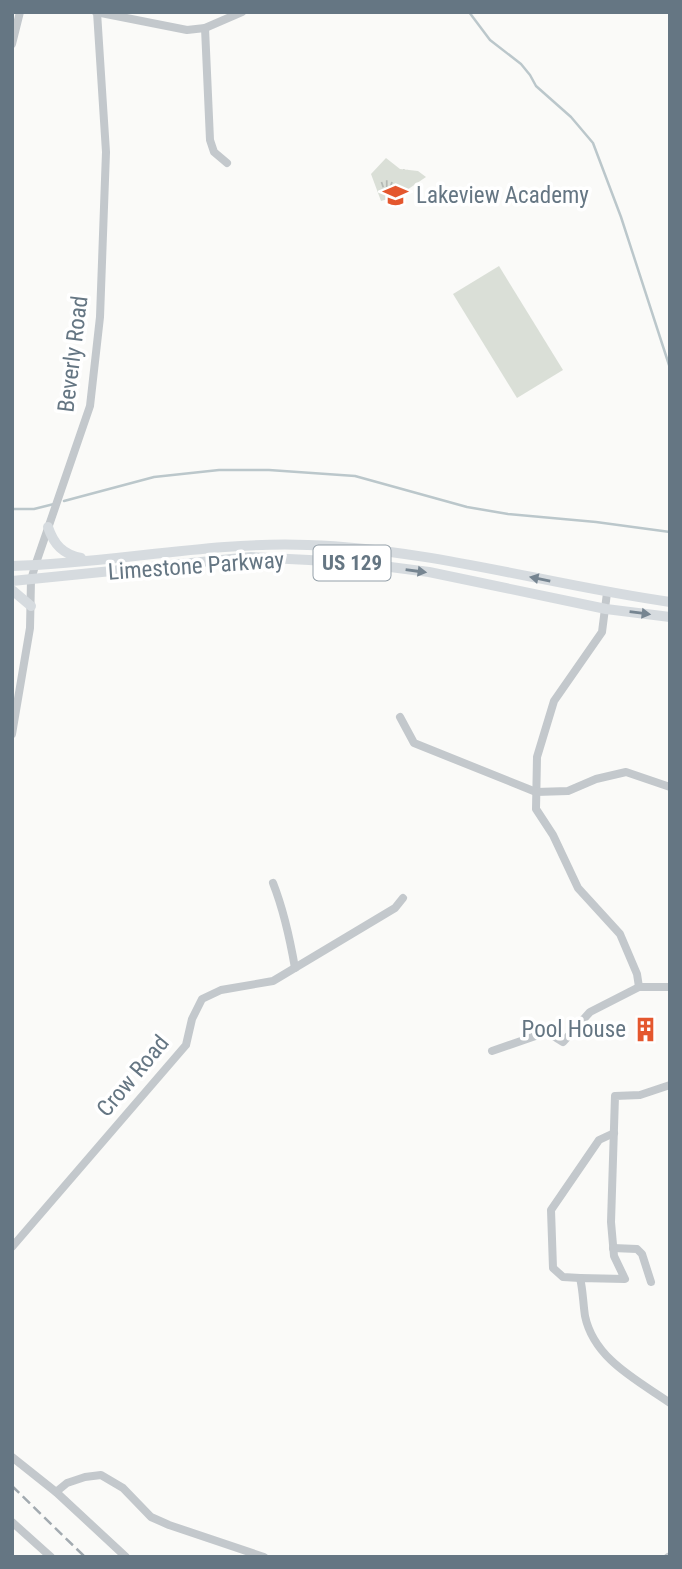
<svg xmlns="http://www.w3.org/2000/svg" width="682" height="1569" viewBox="0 0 682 1569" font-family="'Roboto Condensed',sans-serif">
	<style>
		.grass { fill: url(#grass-tufts) }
		.garden { fill: #dadfd7 }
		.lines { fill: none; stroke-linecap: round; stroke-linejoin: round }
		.stream { stroke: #bbc7cb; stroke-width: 2.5 }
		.minor { stroke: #c3c8cc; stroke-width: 8 }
		.major { stroke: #d6dbdf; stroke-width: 10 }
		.rail { stroke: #a2aab0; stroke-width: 2.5; stroke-dasharray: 10 5; stroke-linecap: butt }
		.oneway { fill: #768591 }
		.labels { text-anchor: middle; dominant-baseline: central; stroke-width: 7; stroke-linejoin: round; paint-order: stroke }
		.shield { fill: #fff; stroke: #939fa8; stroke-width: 2 }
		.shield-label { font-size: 21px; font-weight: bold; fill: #657683 }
		.poi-label { font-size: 23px; fill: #657683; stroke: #fff; text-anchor: start }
		.street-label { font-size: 23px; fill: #657683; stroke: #fff }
	</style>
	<defs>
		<pattern id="grass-tufts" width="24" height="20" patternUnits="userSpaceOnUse" patternTransform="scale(1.75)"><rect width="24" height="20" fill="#dadfd7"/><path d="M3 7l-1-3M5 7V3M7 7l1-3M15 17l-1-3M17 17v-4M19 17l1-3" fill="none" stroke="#b4b9b4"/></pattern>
	</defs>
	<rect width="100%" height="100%" fill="#fafaf8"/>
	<path class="grass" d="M386 158 400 169 418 171 426 177 398 196 381 201 371 174Z"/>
	<path class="garden" d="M499 266 563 370 517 398 453 294Z"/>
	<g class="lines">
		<g class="stream">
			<path d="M469 12 490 40 521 64 530 75 536 86 571 117 593 143 621 217 670 368"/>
			<path d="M64 501 154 477 219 470H269L355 476 467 507 508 514 596 522 670 532"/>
			<path d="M12 509H34L54 504"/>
		</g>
		<g class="minor">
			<path d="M96 12 187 30 205 28 242 12"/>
			<path d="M205 28 210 140 214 152 227 163"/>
			<path d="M12 44 20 12"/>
			<path d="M607 593 602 632 554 701 537 757 536 809 553 835 578 888 620 934 637 974 639 987"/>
			<path d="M400 717 414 743 536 792 568 791 596 779 626 772 670 787"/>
			<path d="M12 734 30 628 31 580 35 566 90 406 100 317 106 152 97 12"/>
			<path d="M273 883C284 911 290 939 295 968"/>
			<path d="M492 1051 547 1032 563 1042 590 1012 639 987H670"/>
			<path d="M670 1085 640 1095 615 1096 611 1222 614 1256 625 1279 580 1278C583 1290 583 1303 585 1316 594 1359 637 1380 670 1403"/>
			<path d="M12 1247 186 1045 192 1019 202 999 221 990 273 981 395 908 403 898"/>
			<path d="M613 1248 637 1249 642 1254 651 1282"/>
			<path d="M580 1278 563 1277 553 1268 551 1210 599 1140 614 1133"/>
			<path d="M12 1457 56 1492 126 1557"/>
			<path d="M56 1492 67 1483 85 1477 101 1475 123 1488 151 1517 169 1525 264 1557"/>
			<path d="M12 1522 51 1557"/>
			<path d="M668 1557 670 1556"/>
		</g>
		<g class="major">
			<path d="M48 527C54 545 63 554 81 558"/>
			<path d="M12 566C111 564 209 541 308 545 431 549 549 585 670 602"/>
			<path d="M12 581 251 557 309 560 367 564 429 572 606 609 670 617"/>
			<path d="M12 590 31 606"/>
		</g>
		<path class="rail" d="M12 1486 85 1557"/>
	</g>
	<defs><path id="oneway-solid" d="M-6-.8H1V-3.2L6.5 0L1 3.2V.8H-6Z" transform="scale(1.75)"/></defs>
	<g class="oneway">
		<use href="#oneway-solid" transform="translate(416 571) rotate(8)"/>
		<use href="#oneway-solid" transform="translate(540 579) rotate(-168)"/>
		<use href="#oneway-solid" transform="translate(640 613) rotate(7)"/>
	</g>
	<defs>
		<symbol id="school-bare" viewBox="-9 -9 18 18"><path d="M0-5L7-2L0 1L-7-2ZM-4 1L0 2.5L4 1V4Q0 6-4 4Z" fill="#e4572e" stroke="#fff" stroke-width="2.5" paint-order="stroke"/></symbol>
		<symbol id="building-bare" viewBox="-9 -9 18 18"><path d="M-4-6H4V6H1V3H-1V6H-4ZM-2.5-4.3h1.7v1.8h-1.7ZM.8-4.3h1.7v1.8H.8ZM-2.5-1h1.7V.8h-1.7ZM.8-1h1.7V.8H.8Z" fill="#e4572e" stroke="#fff" stroke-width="2.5" paint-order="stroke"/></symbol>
	</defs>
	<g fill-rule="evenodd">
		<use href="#school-bare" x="378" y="178" width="35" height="35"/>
		<use href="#building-bare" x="628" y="1012" width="35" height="35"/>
	</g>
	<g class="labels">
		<rect class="shield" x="313.5" y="545.5" width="77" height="35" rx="5"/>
		<g class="shield-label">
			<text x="352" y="563">US 129</text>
		</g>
		<g class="poi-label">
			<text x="416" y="195">Lakeview Academy</text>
			<text x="626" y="1029" text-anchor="end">Pool House</text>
		</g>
		<g class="street-label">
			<text transform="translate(73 354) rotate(-83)">Beverly Road</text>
			<text transform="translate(196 566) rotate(-4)">Limestone Parkway</text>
			<text transform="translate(133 1076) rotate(-50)">Crow Road</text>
		</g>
	</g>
	<rect width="682" height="1569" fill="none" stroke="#657683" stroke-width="28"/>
</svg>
